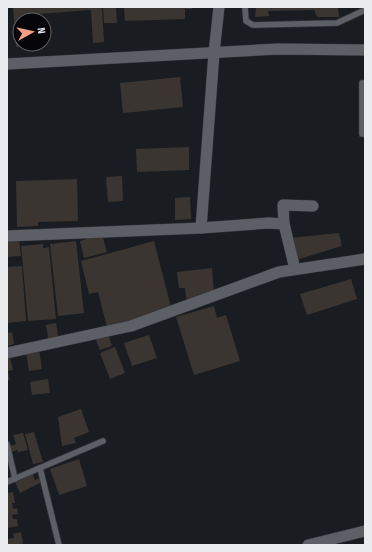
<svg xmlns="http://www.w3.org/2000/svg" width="372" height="552" viewBox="0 0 372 552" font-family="'Sofia Sans Condensed',sans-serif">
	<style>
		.building { fill: #3b3532 }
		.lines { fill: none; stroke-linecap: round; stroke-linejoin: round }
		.lane-casing { stroke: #333538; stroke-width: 7 }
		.street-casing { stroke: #333538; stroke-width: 12 }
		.lane { stroke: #5c5f65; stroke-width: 5.5 }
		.street { stroke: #5c5f65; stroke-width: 11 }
	</style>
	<rect width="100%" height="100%" fill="#191c20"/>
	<g class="building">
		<path d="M13 7H102L104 42 93 43 91 10 38 14V18L20 20V44H28L29 46 16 47Z"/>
		<path d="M103 7H116L117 23H104Z"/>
		<path d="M124 7H192V9H185V19L125 21Z"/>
		<path d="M256 7H338L339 17H317L314 10 268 11 269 16 255 17Z"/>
		<path d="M180 77 183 107 123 113 120 83Z"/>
		<path d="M189 147V170L137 172 136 149Z"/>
		<path d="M122 176 123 201 108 202 106 177Z"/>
		<path d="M77 179 78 221 38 222V226L17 227 16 181Z"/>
		<path d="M190 197 191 219 175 220V198Z"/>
		<path d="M339 233 342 246 296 260 289 238Z"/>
		<path d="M102 234 107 252 84 258 80 241Z"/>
		<path d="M19 240 21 256 7 257V241Z"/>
		<path d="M76 241 84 313 58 316 50 244Z"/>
		<path d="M154 241 172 311 107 327 98 292 89 294 81 261Z"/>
		<path d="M43 244V248L49 247 56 319 28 321 21 246Z"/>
		<path d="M22 266 26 321 8 323 7 267Z"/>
		<path d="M212 268 214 294 187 304 185 288H179L177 272Z"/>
		<path d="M351 279 357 299 307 315 300 294Z"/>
		<path d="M214 306 217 318 226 315 240 361 194 375 176 317Z"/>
		<path d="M56 323 59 342 49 343 46 325Z"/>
		<path d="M12 332 14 344 7 346V333Z"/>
		<path d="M108 333 112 346 100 350 95 338Z"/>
		<path d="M149 335 157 358 132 366 124 343Z"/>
		<path d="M115 347 125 373 110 379 100 353Z"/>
		<path d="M39 349 42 369 29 371 26 352Z"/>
		<path d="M7 357H10L13 370 8 371 10 380H7Z"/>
		<path d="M48 379 50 393 32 395 30 382Z"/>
		<path d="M81 409 89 432 74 438 76 443 62 446 58 417Z"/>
		<path d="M34 432 43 462 33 464 25 434Z"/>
		<path d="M23 433 28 450 18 452 17 450 12 452 10 446 16 444 13 435Z"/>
		<path d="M79 459 87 486 59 495 50 469Z"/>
		<path d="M32 473 35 480 40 478 42 482 20 493 15 482Z"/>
		<path d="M13 492 15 503H12L13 509 17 508 18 514 12 515 13 519H17L18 526 7 528V493Z"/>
		<path d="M21 532 23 543 20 545H7V539L14 538 13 534Z"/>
	</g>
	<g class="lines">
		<defs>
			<g id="lane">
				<path d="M245 7 246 21 253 25 337 23 365 10"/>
				<path d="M365 83H362V134H365"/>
				<path d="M7 444 15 479"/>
				<path d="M40 468 59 545"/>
				<path d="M7 482 103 441"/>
			</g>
			<g id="street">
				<path d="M7 64 278 49 365 50"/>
				<path d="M284 224 283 205 313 206"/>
				<path d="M201 228 269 223 284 224 295 269"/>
				<path d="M7 236 201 228 214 53 219 7"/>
				<path d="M7 353 131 326 279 272 365 259"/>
				<path d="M308 545 365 531"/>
			</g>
		</defs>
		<use href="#lane" class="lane-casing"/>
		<use href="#street" class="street-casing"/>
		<use href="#lane" class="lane"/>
		<use href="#street" class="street"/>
	</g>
	<rect width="372" height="552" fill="none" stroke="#e9ebee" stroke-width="16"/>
	<g transform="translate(32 32) rotate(82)"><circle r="19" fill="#060608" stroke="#616264"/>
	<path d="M0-3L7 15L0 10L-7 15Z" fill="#f49e86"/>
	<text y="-6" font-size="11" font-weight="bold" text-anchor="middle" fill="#e9ebee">N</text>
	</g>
</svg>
